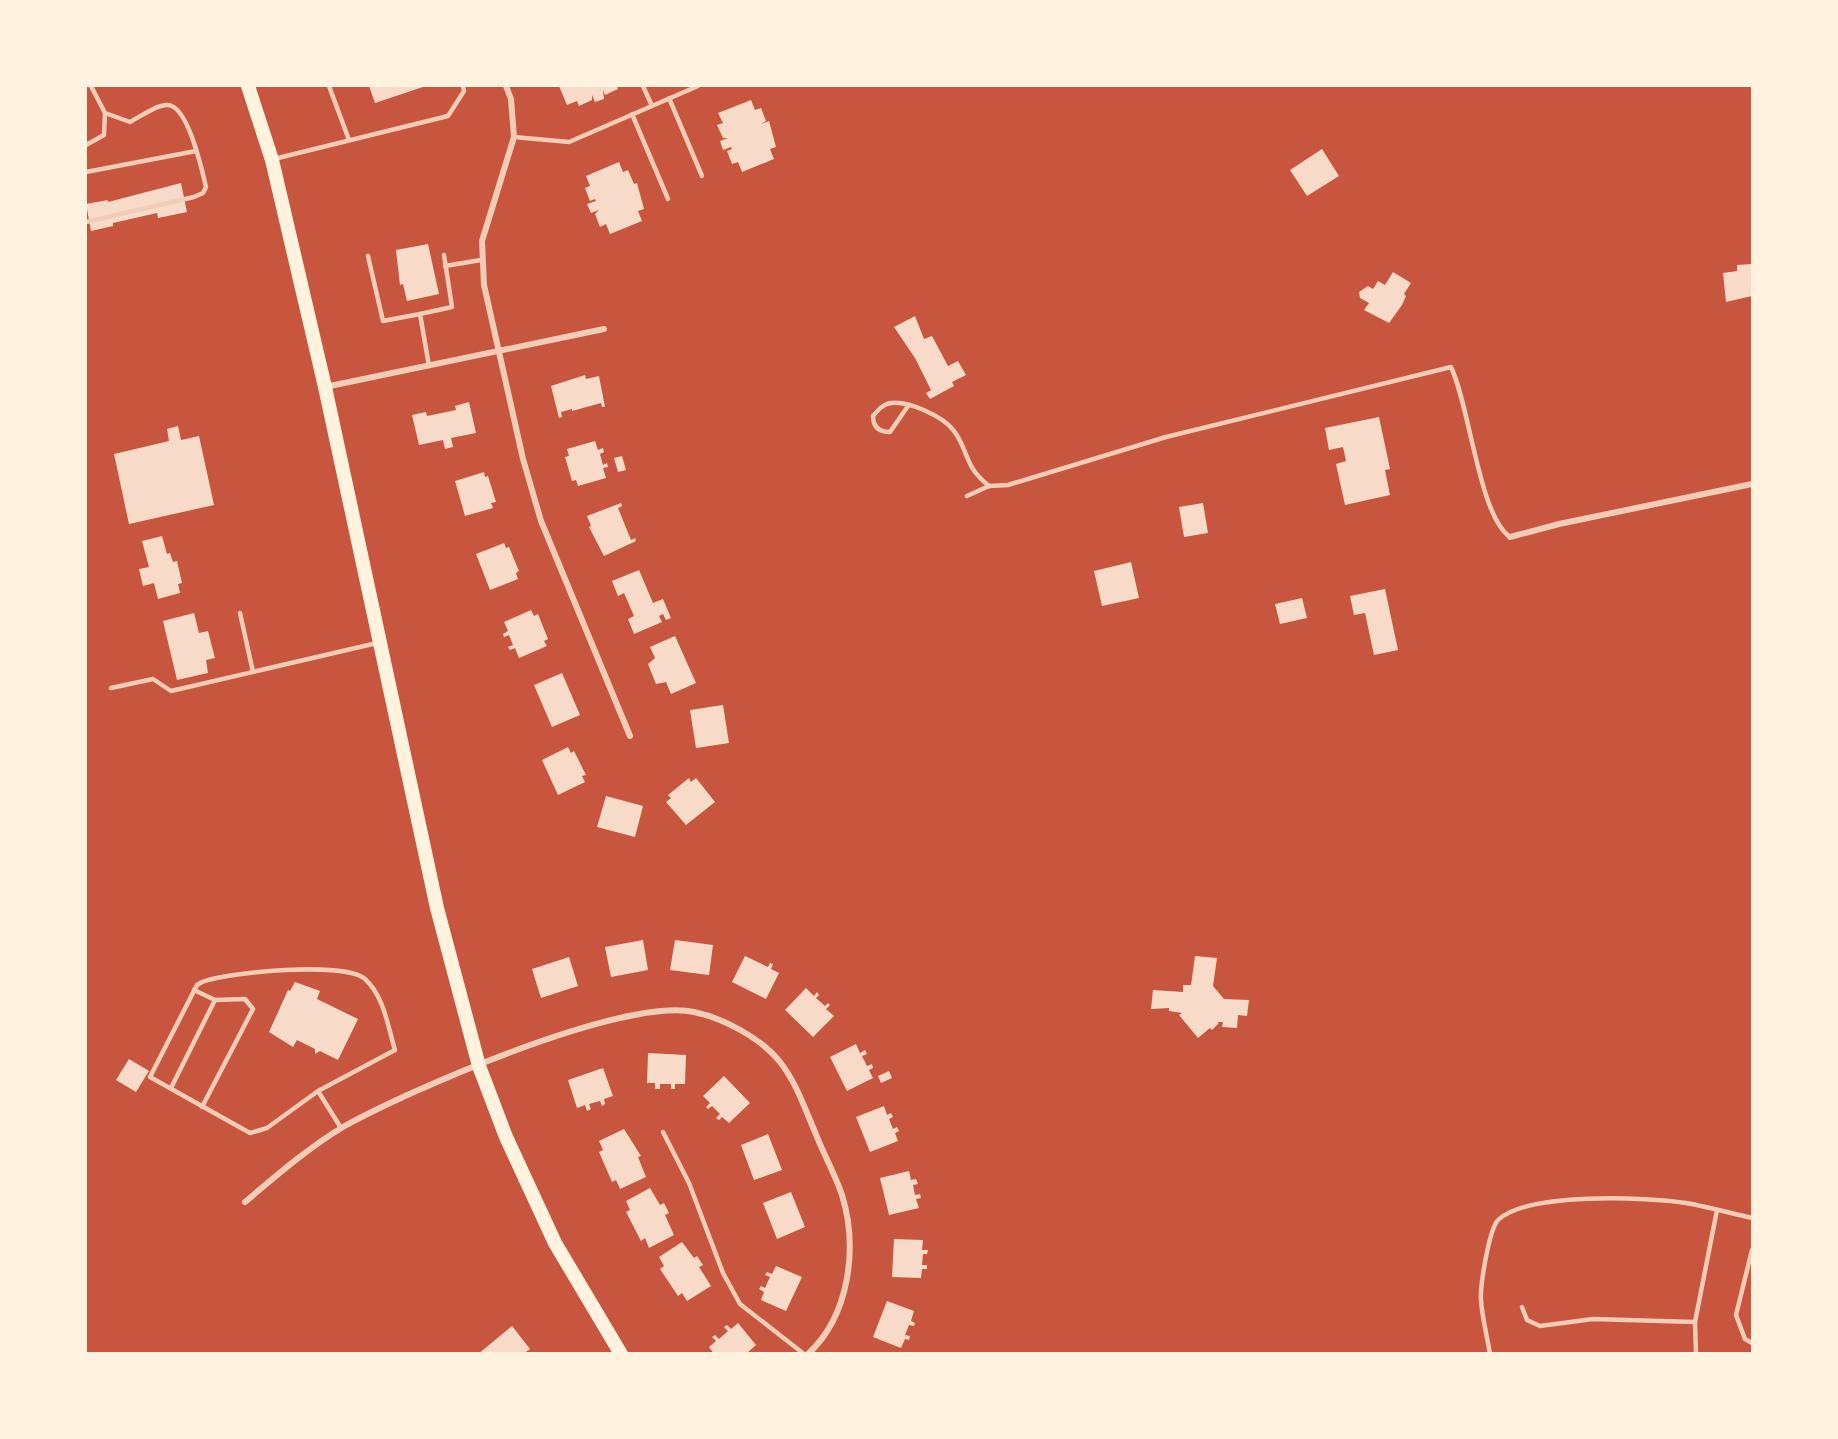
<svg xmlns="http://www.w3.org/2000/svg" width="1838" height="1439" viewBox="0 0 1838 1439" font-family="'PT Sans Narrow',sans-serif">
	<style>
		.building { fill: #f7dbc8 }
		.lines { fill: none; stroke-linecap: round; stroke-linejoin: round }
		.service { stroke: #f1ccb7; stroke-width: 4.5 }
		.minor { stroke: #f1ccb7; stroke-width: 6 }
		.primary { stroke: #fff3e0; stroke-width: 14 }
	</style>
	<rect width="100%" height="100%" fill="#c8553d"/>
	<g class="building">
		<path d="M369 86H426L375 103Z"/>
		<path d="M559 86H617L618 89 605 95 603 90 604 99 595 102 592 95V100L579 106 577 101 567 105Z"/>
		<path d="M751 100 755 110 761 108 766 121 761 124 769 121 776 147 770 149 774 159 742 172 738 162 732 164 727 151 732 149 731 147 723 150 720 141 728 138H723L717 125 723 123 718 113Z"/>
		<path d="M1322 149 1339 176 1307 196 1290 170Z"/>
		<path d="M619 162 623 172 628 170 634 184 637 183 644 209 638 211 642 221 610 234 606 224 600 227 595 214 599 210 591 213 587 204 596 201 595 199 590 201 585 188 590 186 586 176Z"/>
		<path d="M181 183 187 212 158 218 157 213 113 223V226L91 231 86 204 108 200V202Z"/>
		<path d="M428 244 439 294 407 301 403 284 400 285 396 250Z"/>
		<path d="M1752 264V296L1726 302 1723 273 1737 271V265Z"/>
		<path d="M1393 272 1411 283 1404 294 1406 296 1402 305 1389 323 1364 310 1369 303 1360 298 1359 292 1368 286 1373 289 1378 281 1385 285Z"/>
		<path d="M915 316 924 339 932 336 948 366 958 361 966 375 952 382 954 386 930 399 926 393 931 390 915 358 894 327Z"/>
		<path d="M585 375 586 379 599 376 605 407H602L601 403 572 411V409L561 412 562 417 559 418 551 386Z"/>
		<path d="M469 402 476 433 451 438 453 447 445 449 443 440 419 445 412 415 426 412 427 416 456 410 455 406Z"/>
		<path d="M1379 417 1390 469 1385 470 1390 495 1345 505 1336 464 1346 461 1343 447 1329 450 1325 428Z"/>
		<path d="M178 426 181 440 199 436 214 505 129 524 114 454 169 441 167 429Z"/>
		<path d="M595 441 598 450 603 448 604 452 600 454 603 465 607 463 608 467 603 468 606 478 578 486 576 480 572 481 565 457 569 456 567 449Z"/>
		<path d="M622 456 626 470 618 472 614 458Z"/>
		<path d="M484 472 485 477 488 476 496 502 491 503 493 508 465 516 455 481Z"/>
		<path d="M621 503 622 506 618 508 631 540 635 538 636 541 604 556 589 527 591 526 587 516Z"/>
		<path d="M1203 503 1208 533 1184 537 1179 507Z"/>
		<path d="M162 536 167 554 170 553 173 562 177 561 182 583 178 584 180 593 158 599 154 583 143 586 139 569 149 567 142 541Z"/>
		<path d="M504 543 506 548 509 547 519 571 516 573 518 579 490 590 476 554Z"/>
		<path d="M1131 562 1139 598 1102 606 1094 571Z"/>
		<path d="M639 570 653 603 663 599 671 618 666 620 663 614 659 616 662 622 634 634 628 619 634 616 624 593 618 596 612 581Z"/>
		<path d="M1385 589 1398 650 1374 655 1365 613 1354 615 1350 596Z"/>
		<path d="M1302 598 1307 618 1280 624 1275 604Z"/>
		<path d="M531 610 534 616 538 614 548 639 544 641 547 646 519 658 515 648 510 650 508 647 513 645 509 635 504 637 503 634 508 631 504 622Z"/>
		<path d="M194 613 199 633 208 631 215 658 206 660 208 673 177 680 163 621Z"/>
		<path d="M675 636 696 683 671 694 666 682 656 684 648 664 655 658 650 647Z"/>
		<path d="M562 673 580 715 552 727 534 685Z"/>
		<path d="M723 705 729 743 696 748 690 710Z"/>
		<path d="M568 747 571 753 574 751 586 775 582 776 585 782 558 795 542 760Z"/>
		<path d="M689 778 691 782 696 778 715 802 686 825 666 802 671 798 668 795Z"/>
		<path d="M606 796 643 806 635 837 597 827Z"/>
		<path d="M643 940 648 970 611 977 605 947Z"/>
		<path d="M675 940 713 945 709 975 670 970Z"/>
		<path d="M745 956 768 967 770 963 773 964 771 969 779 973 766 999 732 982Z"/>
		<path d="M1195 956 1217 958 1213 986 1224 999 1249 1000 1247 1016 1238 1015 1237 1028 1222 1027 1223 1022H1217L1219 1023 1212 1030 1210 1028 1198 1038 1179 1015 1182 1013 1169 1011V1008L1151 1009 1153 990 1183 992V985H1191Z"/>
		<path d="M569 957 578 986 541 998 532 969Z"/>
		<path d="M295 982 320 991 317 999 358 1019 338 1060 320 1051 315 1054V1049L297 1040 293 1047 269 1032 288 990 290 991Z"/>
		<path d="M806 988 814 996 817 992 819 995 816 998 825 1006 828 1003 830 1005 826 1009 834 1016 813 1037 785 1010Z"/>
		<path d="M856 1044 860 1053 865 1050 867 1054 862 1056 867 1066 872 1064 873 1068 869 1070 873 1078 847 1091 830 1057Z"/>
		<path d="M648 1053 686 1055 685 1084H675V1089H671V1084H660V1089H655V1083H647Z"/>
		<path d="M129 1059 149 1071 136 1092 116 1080Z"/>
		<path d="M603 1068 613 1096 604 1099 605 1104 602 1106 600 1101 589 1104 591 1109 587 1111 585 1105 577 1108 568 1080Z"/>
		<path d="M889 1071 892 1078 881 1083 878 1076Z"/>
		<path d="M724 1076 750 1103 729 1123 722 1117 719 1120 716 1118 720 1114 712 1106 708 1109 706 1107 710 1103 703 1096Z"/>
		<path d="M884 1106 887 1115 891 1113 893 1117 889 1119 893 1129 897 1127 899 1131 895 1133 898 1141 870 1152 856 1117Z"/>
		<path d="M624 1129 641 1156 638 1157 646 1177 620 1189 616 1180 612 1182 599 1152 603 1150 599 1141Z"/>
		<path d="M768 1134 782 1170 754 1180 741 1145Z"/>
		<path d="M909 1171 911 1180 916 1179 918 1184 913 1185 915 1195 920 1194 921 1198 916 1199 919 1208 889 1215 880 1178Z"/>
		<path d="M650 1188 660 1205 664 1203 669 1213 665 1215 674 1235 649 1248 645 1238 641 1241 626 1212 630 1210 626 1201Z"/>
		<path d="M791 1192 805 1227 777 1239 763 1203Z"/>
		<path d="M894 1239 923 1240 922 1250H928L927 1254H923L922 1265H927V1269H922L921 1278 892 1277Z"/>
		<path d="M682 1242 694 1258 697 1256 703 1265 699 1267 711 1286 687 1301 682 1293 678 1296 660 1269 664 1266 659 1257Z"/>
		<path d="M776 1266 802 1277 786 1311 761 1300 764 1292 759 1289 761 1286 765 1288 770 1277 765 1275 767 1272 772 1274Z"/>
		<path d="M887 1301 914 1311 911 1321 915 1323 914 1326 909 1325 905 1335 910 1336 909 1340 905 1339 901 1348 873 1337Z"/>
		<path d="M738 1323 756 1345 746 1354H714L709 1347 716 1341 712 1337 715 1335 719 1339 728 1331 724 1327 727 1325 731 1329Z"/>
		<path d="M512 1326 530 1349 523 1354H478Z"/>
	</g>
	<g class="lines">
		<g class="service">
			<path d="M329 86 349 140"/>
			<path d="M643 86 652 106"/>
			<path d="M669 98 702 176"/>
			<path d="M632 114 668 199"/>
			<path d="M514 137 569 142 698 86"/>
			<path d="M86 145 104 135 105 113 91 86"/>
			<path d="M274 159 448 116 464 91 463 86"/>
			<path d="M86 172 196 151"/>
			<path d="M86 222 194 197 203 193 206 187C202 170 188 106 168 105 157 104 140 117 130 122L105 113"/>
			<path d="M368 256 383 321 420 314 429 366"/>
			<path d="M445 266 481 260"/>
			<path d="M420 314 452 307 444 255"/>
			<path d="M908 406 890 432C879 432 873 427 873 416 878 410 883 404 891 403 910 401 944 417 954 431 970 453 963 465 989 486"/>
			<path d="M967 496 989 486 1008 485 1166 437 1451 367C1470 407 1479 516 1510 537"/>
			<path d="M240 613 253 672"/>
			<path d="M111 688 153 679 171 691 377 643"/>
			<path d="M194 990 215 1000 245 999 253 1009 202 1107"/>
			<path d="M171 1088 215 1000"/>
			<path d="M318 1091 267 1128 250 1133 150 1077 197 985 202 982C228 972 344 961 365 979 384 996 388 1027 395 1050L318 1091 341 1128"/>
			<path d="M663 1132 689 1183 723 1273 740 1304 804 1354"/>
			<path d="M1752 1250 1736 1315 1745 1339 1752 1343"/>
			<path d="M1522 1307 1527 1320 1540 1326 1593 1319 1695 1322"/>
			<path d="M1490 1354C1487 1336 1482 1317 1481 1300 1480 1285 1489 1230 1498 1220 1527 1192 1647 1197 1686 1203 1708 1207 1730 1213 1752 1218"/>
			<path d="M1696 1354 1695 1322 1717 1210"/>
		</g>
		<g class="minor">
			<path d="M506 86 511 99 514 137 482 241 484 285 523 459 541 521 630 736"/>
			<path d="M325 387 604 329"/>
			<path d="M1510 537 1559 524 1752 484"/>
			<path d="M245 1202C276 1176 308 1148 343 1127 409 1090 623 997 694 1012 723 1018 761 1038 780 1062 796 1082 805 1109 815 1132 823 1153 835 1174 842 1195 858 1247 850 1315 808 1354"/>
		</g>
		<path class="primary" d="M248 86 272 160 325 387 437 908 479 1066 506 1137 555 1243 621 1354"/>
	</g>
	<rect width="1838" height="1439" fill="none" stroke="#fff3e0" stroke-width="174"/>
</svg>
